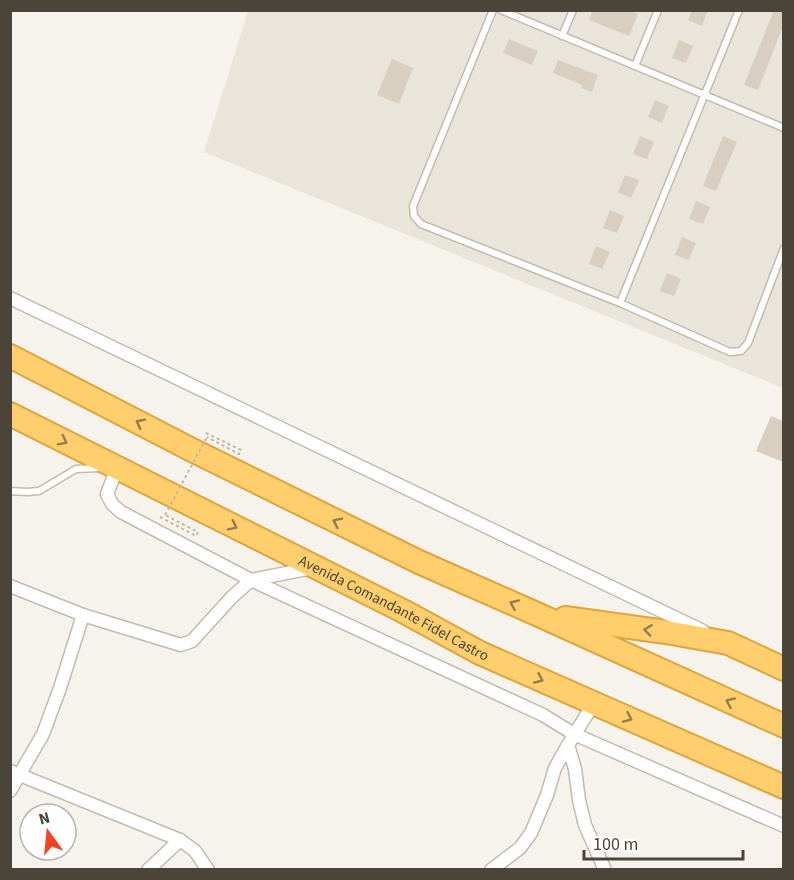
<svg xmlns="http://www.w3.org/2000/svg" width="794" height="880" viewBox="0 0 794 880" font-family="'Source Sans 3',sans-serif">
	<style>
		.residential { fill: #eae5da }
		.building { fill: #d8cfc1 }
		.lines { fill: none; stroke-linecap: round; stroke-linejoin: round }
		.service-casing { stroke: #c2bbae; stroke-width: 9 }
		.minor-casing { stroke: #c2bbae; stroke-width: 15 }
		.motorway-casing { stroke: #e0a43c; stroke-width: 26 }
		.path { stroke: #c4b79f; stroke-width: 2; stroke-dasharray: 3 3; stroke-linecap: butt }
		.service { stroke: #fff; stroke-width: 6 }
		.minor { stroke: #fff; stroke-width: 12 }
		.motorway { stroke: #ffcf6e; stroke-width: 22 }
		.path-bridge { stroke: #c4b79f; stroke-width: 2; stroke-dasharray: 3 3; stroke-linecap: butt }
		.oneway { stroke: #937c4e }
		.labels { text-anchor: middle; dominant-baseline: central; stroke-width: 5; stroke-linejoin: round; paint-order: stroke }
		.street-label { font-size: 15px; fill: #4b4439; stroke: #fff }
	</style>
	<rect width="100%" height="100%" fill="#f6f3ec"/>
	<path class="residential" d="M248 11H783V388L204 152Z"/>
	<g class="building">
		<path d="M593 10H628L638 14 629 36 589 20Z"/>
		<path d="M692 10H708L702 26 688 20Z"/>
		<path d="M774 10H783V26L758 90 744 85Z"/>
		<path d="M509 39 538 51 532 65 503 53Z"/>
		<path d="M679 40 693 46 686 63 672 58Z"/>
		<path d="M392 59 413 68 399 104 377 95Z"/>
		<path d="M558 60 598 75 592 92 581 88 582 85 553 73Z"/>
		<path d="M655 100 669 106 662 123 648 117Z"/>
		<path d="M640 136 654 142 647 159 633 154Z"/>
		<path d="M723 136 737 142 716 191 703 186Z"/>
		<path d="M625 175 639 180 631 198 618 192Z"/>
		<path d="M696 201 710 207 703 224 689 219Z"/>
		<path d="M610 210 624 216 617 233 603 228Z"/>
		<path d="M682 237 696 243 689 260 675 255Z"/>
		<path d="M596 246 610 252 602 269 589 264Z"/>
		<path d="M667 273 681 279 674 296 660 291Z"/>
		<path d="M771 416 783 421V462L756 451Z"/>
	</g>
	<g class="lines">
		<defs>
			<g id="service">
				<path d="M493 10 413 206 414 216 421 224 620 303 730 352 741 351 748 343 784 248"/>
				<path d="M501 10 784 128"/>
				<path d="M562 36 573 10"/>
				<path d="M635 66 658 10"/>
				<path d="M620 303 739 10"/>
				<path d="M10 491 27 492 39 491 76 469 100 468"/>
			</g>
			<g id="minor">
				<path d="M10 298 703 631"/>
				<path d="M117 468 107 494 112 504 121 512 251 580 543 715 574 734 784 826"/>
				<path d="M10 586 83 615 181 645 192 641 232 597 251 580 312 568"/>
				<path d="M594 703 568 745 575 769 579 800 585 825 605 870"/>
				<path d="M10 771 180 840 195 851 208 870"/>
				<path d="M10 791 43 734 60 688 83 615"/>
				<path d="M148 870 180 840"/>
				<path d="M491 870 520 848 531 833 547 795 555 768 568 745"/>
			</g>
			<g id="motorway">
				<path d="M10 356 192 450 419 562 539 615 784 726"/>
				<path id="s1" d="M10 414 403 611 480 653 784 787"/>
				<path d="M565 618 666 632 728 643 784 669"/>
			</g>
		</defs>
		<use href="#service" class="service-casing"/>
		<use href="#minor" class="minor-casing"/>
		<use href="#motorway" class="motorway-casing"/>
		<g class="path">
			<path d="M206 433 241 450 239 454 207 437"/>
			<path d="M160 517 196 536 198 532 165 515"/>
		</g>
		<use href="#service" class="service"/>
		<use href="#minor" class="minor"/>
		<use href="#motorway" class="motorway"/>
		<path class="path-bridge" d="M165 515 207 437"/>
	</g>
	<defs><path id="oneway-chevron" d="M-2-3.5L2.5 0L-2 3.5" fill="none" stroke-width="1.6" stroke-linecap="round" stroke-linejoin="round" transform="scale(1.5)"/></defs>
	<g class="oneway">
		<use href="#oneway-chevron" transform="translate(140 423) rotate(-153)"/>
		<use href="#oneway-chevron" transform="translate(63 441) rotate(27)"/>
		<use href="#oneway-chevron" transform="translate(337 522) rotate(-154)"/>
		<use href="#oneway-chevron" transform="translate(233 526) rotate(26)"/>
		<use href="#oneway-chevron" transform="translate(514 604) rotate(-156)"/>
		<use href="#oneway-chevron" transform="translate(648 630) rotate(-172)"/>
		<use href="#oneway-chevron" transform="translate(539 679) rotate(24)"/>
		<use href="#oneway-chevron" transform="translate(730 702) rotate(-156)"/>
		<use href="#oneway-chevron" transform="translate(628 718) rotate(24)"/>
	</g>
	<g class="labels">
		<g class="street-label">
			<text stroke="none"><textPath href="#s1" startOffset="430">Avenida Comandante Fidel Castro</textPath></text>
		</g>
	</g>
	<rect width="794" height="880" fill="none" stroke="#4b4439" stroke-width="24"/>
	<g transform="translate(48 832) rotate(345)"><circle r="28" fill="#ffffff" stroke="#b7b4b0" stroke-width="1.5"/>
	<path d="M0-4.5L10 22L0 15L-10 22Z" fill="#fc3f1d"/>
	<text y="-9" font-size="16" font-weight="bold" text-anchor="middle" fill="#4b4439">N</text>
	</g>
	<path d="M584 850v9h159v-9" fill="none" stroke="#4b4439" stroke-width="3"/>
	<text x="593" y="850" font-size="18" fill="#4b4439" stroke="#ffffff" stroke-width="4.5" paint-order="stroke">100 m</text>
</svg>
